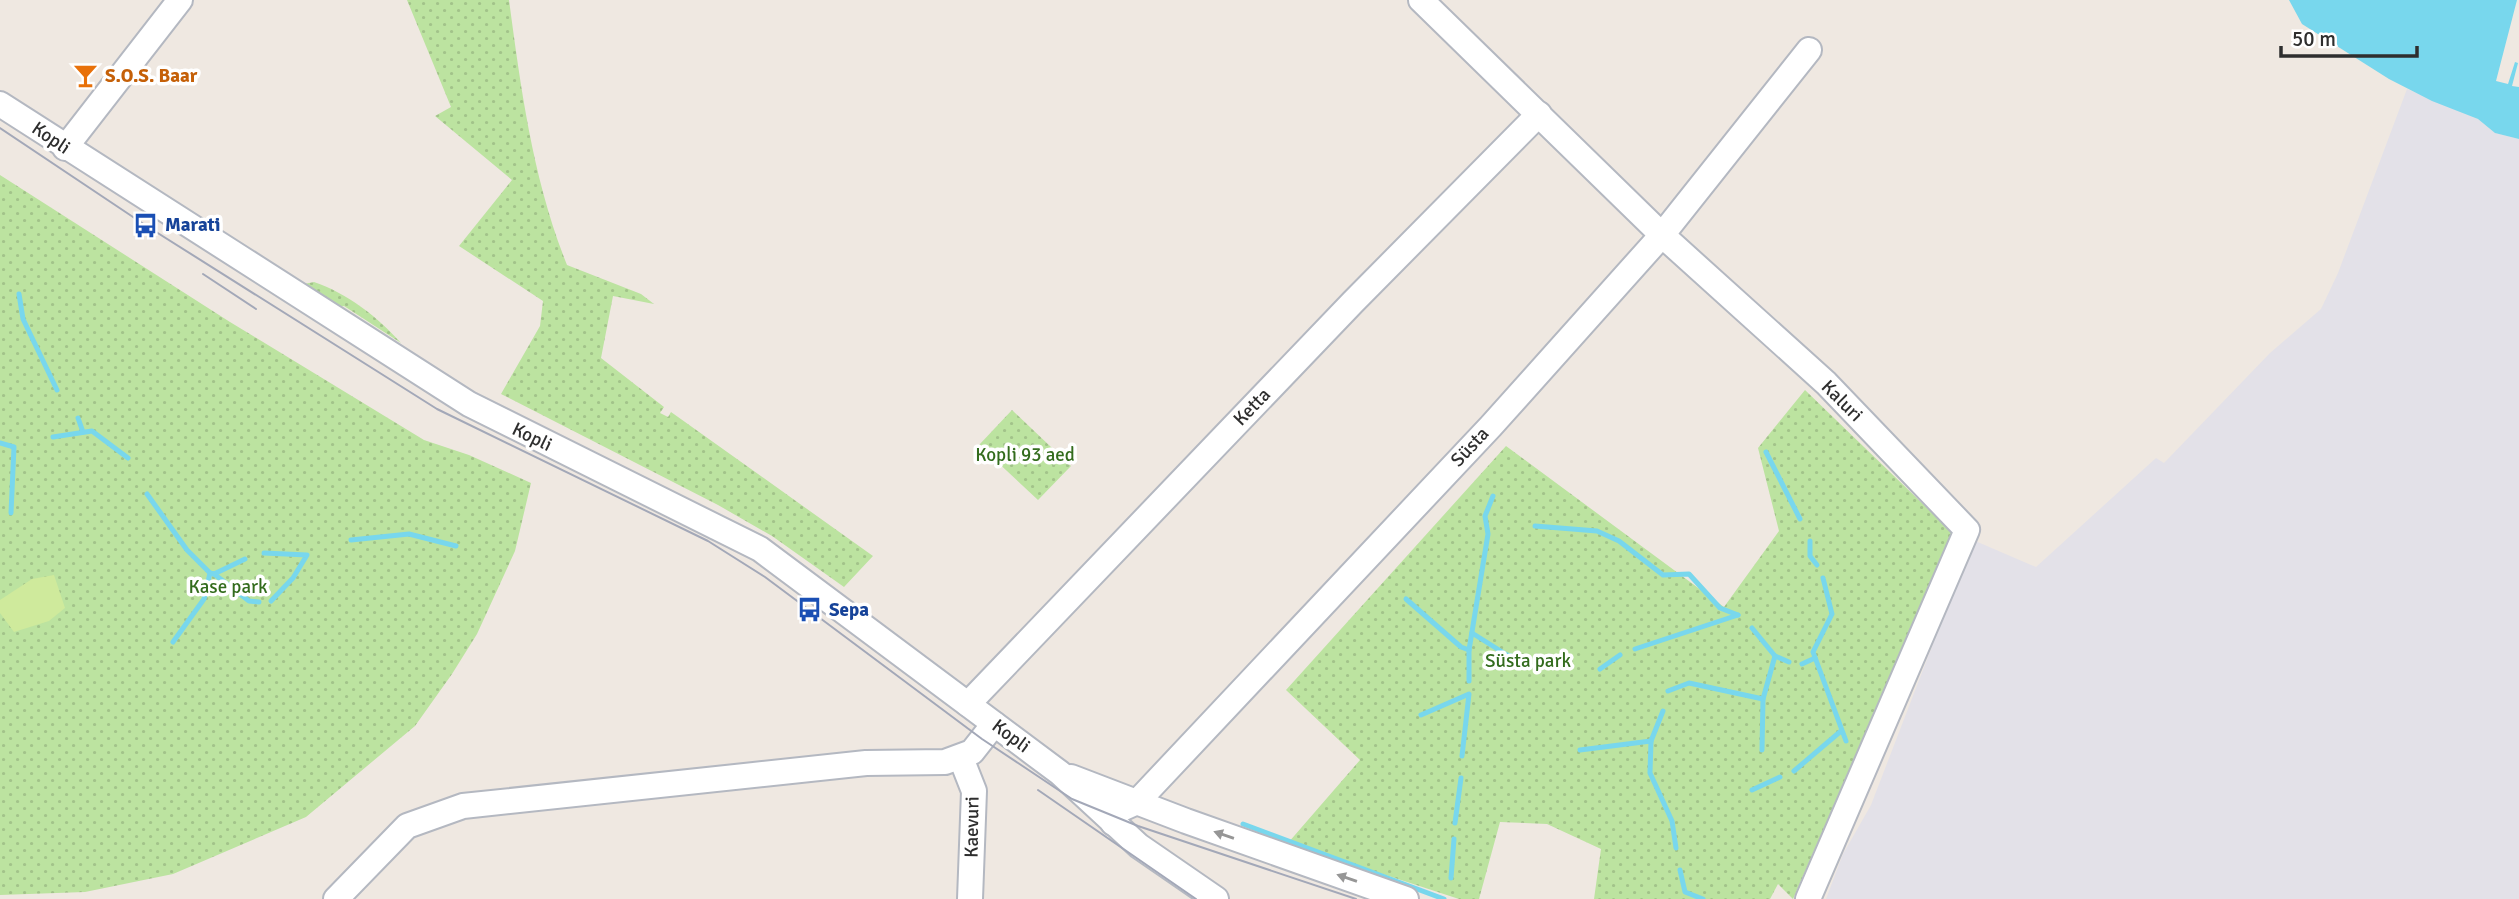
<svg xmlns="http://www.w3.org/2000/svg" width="2519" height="899" viewBox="0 0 2519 899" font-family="Signika,sans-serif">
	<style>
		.industrial { fill: #e3e1e8 }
		.green { fill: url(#green-dots) }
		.pitch { fill: #cfea9c }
		.water { fill: #78d7ed }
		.pier { fill: #efe8e1 }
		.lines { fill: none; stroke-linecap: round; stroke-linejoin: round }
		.stream { stroke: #78d7ed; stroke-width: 5 }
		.minor-casing { stroke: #b4b8c1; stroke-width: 28 }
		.minor { stroke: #fff; stroke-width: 24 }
		.tram { stroke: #a3a8b8; stroke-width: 2 }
		.oneway { fill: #969696 }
		.labels { text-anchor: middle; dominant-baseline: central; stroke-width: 7; stroke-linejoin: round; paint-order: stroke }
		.food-label { font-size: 19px; font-weight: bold; fill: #c56008; stroke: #fff; text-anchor: start }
		.street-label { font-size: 19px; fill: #2e2e2e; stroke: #fff }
		.transit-label { font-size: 19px; font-weight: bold; fill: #164399; stroke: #fff; text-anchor: start }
		.park-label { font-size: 19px; fill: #336c1d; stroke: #fff }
	</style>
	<defs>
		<pattern id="green-dots" width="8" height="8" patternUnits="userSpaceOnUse" patternTransform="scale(1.75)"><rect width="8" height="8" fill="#bce3a0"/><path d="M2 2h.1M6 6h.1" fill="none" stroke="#a2c38a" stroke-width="1.8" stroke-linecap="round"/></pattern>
	</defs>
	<rect width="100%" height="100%" fill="#efe8e1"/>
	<path class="industrial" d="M2407 89 2478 119 2495 133 2519 139V899H1826L1843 854 1871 805 1973 540 2036 567 2156 458 2164 463 2270 353 2321 309 2338 273Z"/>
	<g class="green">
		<path d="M407 0H509C521 90 533 180 567 265L641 294 654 304 613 296 601 358 664 407 660 413 668 417 671 412 873 556 844 587 772 536 718 505 501 394 540 326 543 301 459 246 512 180 435 116 451 107Z"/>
		<path d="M0 175 230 322 424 440 469 455 531 483 515 551 477 634 452 674 415 726 306 817 173 874 85 892 0 895Z"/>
		<path d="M314 282C347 293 379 318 401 343L344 306 333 308 305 288 304 284Z"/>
		<path d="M1805 390 1953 533 1793 899 1778 884 1770 899H1594L1601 849 1547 824 1500 822 1479 899H1459L1288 843 1360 760 1286 690 1506 446 1724 607 1779 531 1758 448Z"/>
		<path d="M1012 410 1071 466 1038 500 979 445Z"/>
	</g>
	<path class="pitch" d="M54 575 65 608 49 621 14 632 0 613V600L32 579Z"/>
	<path class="water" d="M2289 0H2519V139L2495 133 2478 119 2432 101 2389 79 2302 24Z"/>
	<path class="pier" d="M2517 0H2519V87L2512 86 2518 63 2515 62 2508 84 2496 81Z"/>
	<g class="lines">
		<g class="stream">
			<path d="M19 294 23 319 57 390"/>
			<path d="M78 418 83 432"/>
			<path d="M53 437 92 431 128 458"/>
			<path d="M0 443 14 447 11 513"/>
			<path d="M1766 452 1800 519"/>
			<path d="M147 494 187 550 210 573 214 574 245 559"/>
			<path d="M1535 526 1597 531 1619 541 1663 575 1689 574 1720 608 1738 615"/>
			<path d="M351 540 409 534 456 546"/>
			<path d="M1810 541V556L1817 565"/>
			<path d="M264 553 307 555 293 578 271 601"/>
			<path d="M214 574 249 601 259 602"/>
			<path d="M1823 578 1832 614 1813 652 1846 741"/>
			<path d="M1406 599 1461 647 1469 650"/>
			<path d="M1752 628 1775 656 1789 662"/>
			<path d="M1472 633 1507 655 1529 661"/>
			<path d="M173 642 204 599 210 573"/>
			<path d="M1635 649 1738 615"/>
			<path d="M1802 664 1815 658"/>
			<path d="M1600 669 1620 655"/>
			<path d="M1469 681V650L1488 534 1485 516 1493 496"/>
			<path d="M1668 691 1689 683 1763 699"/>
			<path d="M1663 711 1651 741 1650 773 1672 821 1676 848"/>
			<path d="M1421 715 1469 694 1462 756"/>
			<path d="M1580 750 1651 741"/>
			<path d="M1762 750 1763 699 1775 656"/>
			<path d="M1794 771 1841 731"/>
			<path d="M1752 790 1780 777"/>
			<path d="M1455 823 1461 778"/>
			<path d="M1243 824 1444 899"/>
			<path d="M1680 870 1685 892 1703 899"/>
			<path d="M1451 878 1454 839"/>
		</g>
		<defs>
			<g id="minor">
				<path d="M1421 0 1662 235 1826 383 1967 530 1808 899"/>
				<path d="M0 104 469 404 760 549 1060 773 1139 846 1216 899"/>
				<path d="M65 148 180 0"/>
				<path d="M968 704 1353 302 1539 114"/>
				<path d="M961 758 974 791 970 899"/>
				<path d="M1071 777 1186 821 1406 899"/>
				<path d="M1113 823 1117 811 1137 802 1491 426 1662 235 1809 50"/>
				<path d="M336 899 407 826 463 806 866 763 945 762 972 752 994 724"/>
			</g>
		</defs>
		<use href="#minor" class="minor-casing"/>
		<use href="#minor" class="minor"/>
		<g class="tram">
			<path d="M0 128 145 225 437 409 708 541 765 577 982 739 1072 799 1138 826 1356 899"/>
			<path d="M203 274 256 309"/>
			<path d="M1038 790 1196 899"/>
		</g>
	</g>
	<defs><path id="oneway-solid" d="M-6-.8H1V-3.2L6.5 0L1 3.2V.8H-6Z" transform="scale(1.75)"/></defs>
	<g class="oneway">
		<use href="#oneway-solid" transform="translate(1224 835) rotate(-161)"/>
		<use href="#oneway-solid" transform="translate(1347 878) rotate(-161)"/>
	</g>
	<defs>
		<symbol id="bar-bare" viewBox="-9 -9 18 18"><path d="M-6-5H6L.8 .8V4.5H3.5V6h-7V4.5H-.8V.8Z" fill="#e8710a" stroke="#fff" stroke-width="2.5" paint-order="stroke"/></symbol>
		<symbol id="bus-bare" viewBox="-9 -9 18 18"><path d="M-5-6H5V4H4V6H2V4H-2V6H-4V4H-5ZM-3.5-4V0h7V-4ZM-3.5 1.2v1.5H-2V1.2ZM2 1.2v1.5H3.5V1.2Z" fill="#1a4fb4" stroke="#fff" stroke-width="2.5" paint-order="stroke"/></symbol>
	</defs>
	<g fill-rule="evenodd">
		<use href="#bar-bare" x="68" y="58" width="35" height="35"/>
		<use href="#bus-bare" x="128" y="208" width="35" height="35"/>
		<use href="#bus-bare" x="792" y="592" width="35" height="35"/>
	</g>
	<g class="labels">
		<g class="food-label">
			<text x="105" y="76">S.O.S. Baar</text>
		</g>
		<g class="street-label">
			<text transform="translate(51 138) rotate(34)">Kopli</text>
			<text transform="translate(1842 401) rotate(45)">Kaluri</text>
			<text transform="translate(1252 407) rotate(-46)">Ketta</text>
			<text transform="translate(532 437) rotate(26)">Kopli</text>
			<text transform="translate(1470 447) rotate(-47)">Süsta</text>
			<text transform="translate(1011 736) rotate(37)">Kopli</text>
			<text transform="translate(972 827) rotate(-89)">Kaevuri</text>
		</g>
		<g class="transit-label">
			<text x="165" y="225">Marati</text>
			<text x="829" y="610">Sepa</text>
		</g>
		<g class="park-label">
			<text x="1025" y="455">Kopli 93 aed</text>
			<text x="228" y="587">Kase park</text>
			<text x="1528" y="661">Süsta park</text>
		</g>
	</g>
	<path d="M2281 46v10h136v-10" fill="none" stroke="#2e2e2e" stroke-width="3.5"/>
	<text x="2292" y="46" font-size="21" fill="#2e2e2e" stroke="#ffffff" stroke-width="5" paint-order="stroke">50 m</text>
</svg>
